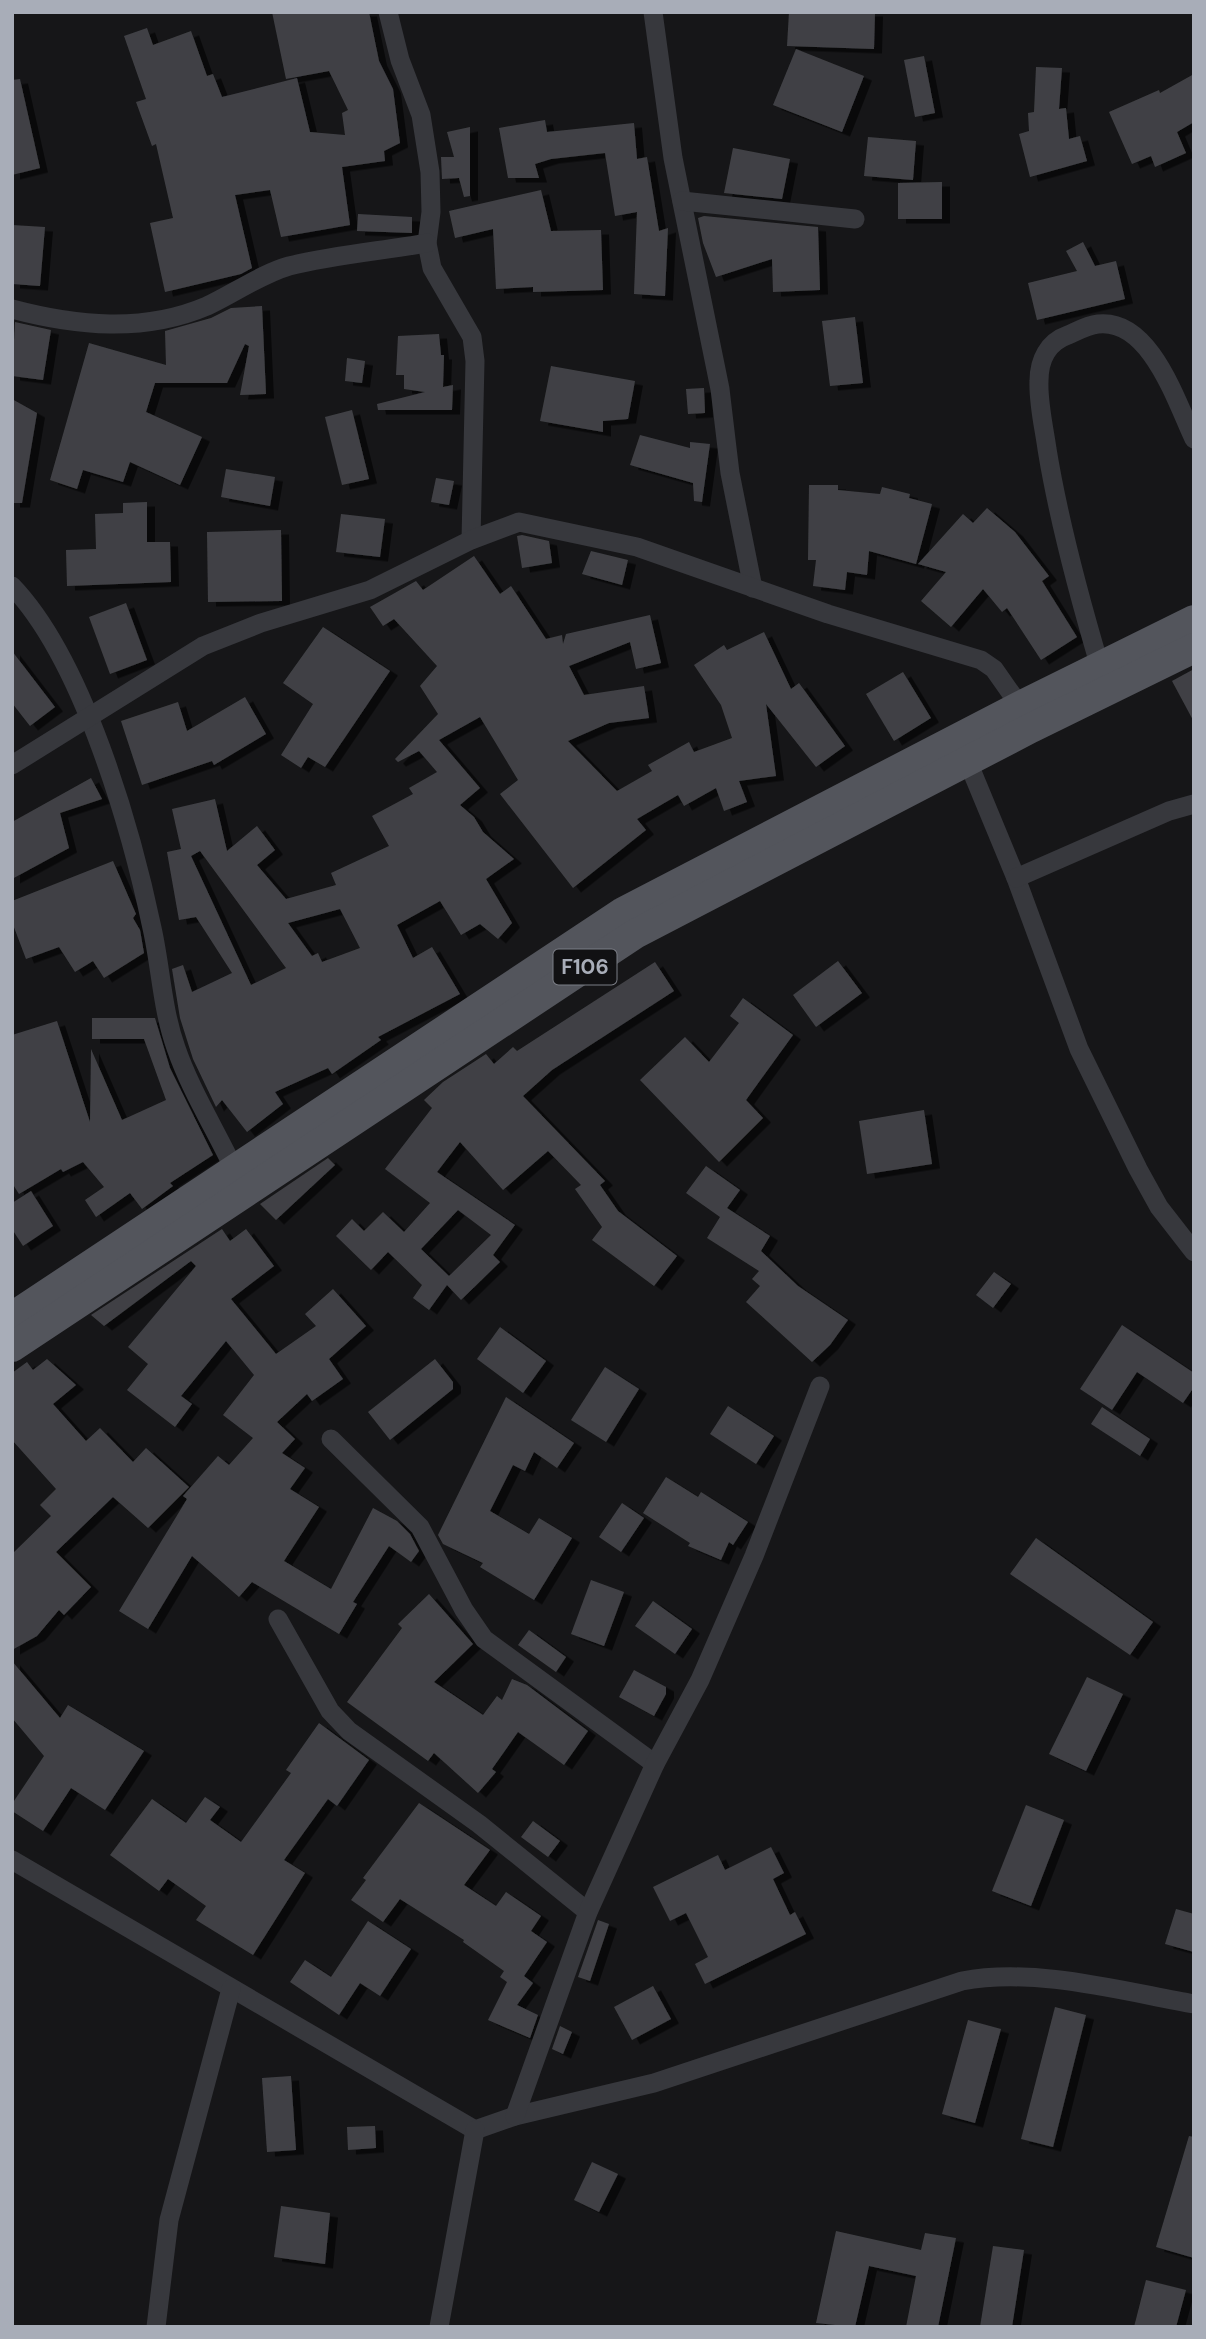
<svg xmlns="http://www.w3.org/2000/svg" width="1206" height="2339" viewBox="0 0 1206 2339" font-family="'DM Sans',sans-serif">
	<style>
		.building { fill: #404145; fill-rule: evenodd; filter: url(#shadow) }
		.lines { fill: none; stroke-linecap: round; stroke-linejoin: round }
		.street { stroke: #37383d; stroke-width: 19 }
		.primary { stroke: #53555c; stroke-width: 30 }
		.labels { text-anchor: middle; dominant-baseline: central; stroke-width: 5; stroke-linejoin: round; paint-order: stroke }
		.shield { fill: #111113; stroke: #7b7e86; stroke-width: 2 }
		.shield-label { font-size: 21px; font-weight: bold; fill: #a8adb8 }
	</style>
	<defs>
		<filter id="shadow"><feDropShadow dx="8" dy="4.5" stdDeviation="0" flood-color="#0009"/></filter>
	</defs>
	<rect width="100%" height="100%" fill="#161618"/>
	<g class="building">
		<path d="M272 12H369L379 61 393 89 400 143 384 151 385 161 342 167 350 225 281 237 270 190 235 195 252 268 241 274 165 292 150 223 173 218 156 144 152 146 136 102 146 99 124 36 147 28 153 45 191 31 207 76 213 74 222 97 297 78 310 132 345 135 342 113 348 110 329 71 286 79Z"/>
		<path d="M789 12H875L874 49 787 46Z"/>
		<path d="M796 49 864 76 842 132 773 105Z"/>
		<path d="M924 56 935 113 915 117 904 60Z"/>
		<path d="M1036 67 1062 68 1059 109 1066 108 1069 139 1080 136 1087 161 1030 177 1019 134 1029 131 1028 113 1034 112Z"/>
		<path d="M1194 74V122L1177 132 1186 153 1155 167 1151 156 1132 164 1109 112 1159 90 1160 93Z"/>
		<path d="M20 79 40 168 12 175V80Z"/>
		<path d="M545 120 547 132 634 123 637 159 647 157 659 231 668 228 665 296 634 294 637 212 615 216 605 153 551 159 535 164 539 178H508L499 128Z"/>
		<path d="M470 127V196L464 197 459 178 442 179 441 157H454L447 132Z"/>
		<path d="M868 137 916 141 913 180 864 176Z"/>
		<path d="M733 148 790 159 782 199 724 193Z"/>
		<path d="M942 182V219H898V183Z"/>
		<path d="M541 190 551 231 601 230 603 290 533 292V287L496 289 493 229 455 238 449 211Z"/>
		<path d="M358 214 412 217V233L357 231Z"/>
		<path d="M704 216 818 227 820 290 773 292 772 259 716 277 703 243 698 218Z"/>
		<path d="M12 225 45 227 40 286 12 284Z"/>
		<path d="M1083 242 1095 266 1116 261 1125 299 1037 320 1028 283 1077 271 1066 251Z"/>
		<path d="M262 306 266 394 240 395 249 346 245 344 227 383H155L146 412 202 437 180 485 130 462 123 482 83 470 77 489 50 480 89 343 166 365 165 331 211 318 231 308Z"/>
		<path d="M855 317 863 383 830 386 822 321Z"/>
		<path d="M15 322 51 330 43 380 12 376Z"/>
		<path d="M439 334 441 355H444L443 387 453 385 452 410H378L377 404 425 392 404 389V375H396L398 336Z"/>
		<path d="M347 358 365 361 362 383 345 381Z"/>
		<path d="M551 366 635 381 628 419 603 421V432L540 421Z"/>
		<path d="M704 388 705 413 688 414 686 389Z"/>
		<path d="M12 399 37 413 22 503H12Z"/>
		<path d="M352 410 369 479 342 485 325 417Z"/>
		<path d="M640 435 690 448V442L710 444 702 502 694 501 693 483 630 465Z"/>
		<path d="M226 469 275 477 270 506 221 497Z"/>
		<path d="M436 478 454 481 449 505 431 502Z"/>
		<path d="M809 485H838V490L880 494 882 487 910 494 909 498 932 504 916 564 869 551 867 575 847 572 845 590 813 586 816 560H808Z"/>
		<path d="M147 502V542H170L171 582 67 586 66 550 96 549 95 514 123 513V503Z"/>
		<path d="M987 508 1015 532 1049 576 1042 581 1077 637 1041 660 1007 608 1002 612 983 589 951 627 921 601 946 572 918 564 963 514 973 523Z"/>
		<path d="M341 514 385 519 380 557 336 552Z"/>
		<path d="M281 530 282 601 208 602 207 532Z"/>
		<path d="M522 535 549 541 552 563 522 568 517 536Z"/>
		<path d="M591 551 628 560 622 585 582 574Z"/>
		<path d="M474 556 500 594 511 586 546 639 562 635 563 644 566 634 650 615 661 663 636 669 630 642 569 666 584 695 644 686 649 718 609 723 568 741 617 791 652 771 648 765 689 742 694 752 732 738 721 705 694 665 724 645 727 650 764 632 791 689 799 683 845 746 816 767 766 704 776 776 739 781 747 802 724 811 716 788 684 806 678 795 637 819 646 830 573 888 500 794 518 780 480 717 439 740 480 788 460 805 474 817 483 832 514 859 486 879 512 923 498 939 480 924 461 935 440 901 397 925 413 958 432 947 460 994 378 1037 381 1040 332 1074 328 1068 275 1092 283 1104 247 1132 222 1100 216 1107 193 1059 180 1018 172 969 183 965 192 992 232 973 196 917 179 920 167 852 181 849 172 809 215 799 227 851 257 826 275 850 257 865 286 899 336 885 331 873 389 846 372 816 413 794 409 788 437 772 419 751 398 762 395 759 438 714 420 686 437 666 394 619 383 626 370 607 416 581 423 590ZM200 851 286 968 251 985 191 856ZM340 909 360 948 322 962 318 953 312 956 288 923Z"/>
		<path d="M126 603 147 660 110 674 89 617Z"/>
		<path d="M323 627 390 671 325 767 308 757 301 768 281 755 313 704 283 683Z"/>
		<path d="M12 651 55 707 30 726 12 703Z"/>
		<path d="M1194 669V722L1172 681Z"/>
		<path d="M903 672 931 718 894 741 866 694Z"/>
		<path d="M245 697 266 734 214 765 212 761 142 785 121 721 178 702 187 731Z"/>
		<path d="M91 778 102 799 60 813 69 848 12 879V822Z"/>
		<path d="M113 861 136 914 133 918 140 930 144 953 104 978 93 961 75 972 59 947 26 959 12 922V901Z"/>
		<path d="M838 961 862 993 816 1027 793 995Z"/>
		<path d="M655 962 674 991 552 1070 523 1096 605 1181 600 1185 618 1211 677 1256 654 1286 592 1240 602 1227 575 1189 581 1185 548 1151 503 1190 460 1142 437 1172 515 1225 493 1255 500 1262 461 1300 447 1285 429 1310 413 1298 422 1285 388 1252 371 1270 336 1236 352 1219 364 1231 383 1212 404 1232 430 1203 385 1169 432 1108 424 1100 443 1082 486 1054 494 1064 513 1047 517 1051ZM458 1210 491 1235 449 1276 421 1249Z"/>
		<path d="M743 998 793 1035 746 1100 763 1118 719 1162 640 1080 685 1037 709 1062 739 1023 730 1016Z"/>
		<path d="M92 1018H155L170 1068 213 1155 170 1183 173 1186 142 1209 130 1193 96 1217 85 1200 104 1187 83 1162 63 1172 61 1169 19 1194 12 1183V1035L57 1021 90 1122 91 1049 122 1120 166 1100 144 1039H92Z"/>
		<path d="M924 1110 932 1164 867 1174 859 1121Z"/>
		<path d="M328 1158 335 1165 276 1220 260 1204Z"/>
		<path d="M706 1166 740 1190 727 1208 770 1236 761 1251 798 1286 848 1320 830 1345 812 1362 746 1302 760 1286 752 1279 759 1271 707 1238 720 1217 686 1193Z"/>
		<path d="M31 1191 53 1226 23 1246 12 1229V1203Z"/>
		<path d="M222 1229 230 1241 246 1229 274 1266 231 1299 276 1354 316 1326 305 1314 333 1289 366 1326 329 1359 343 1379 312 1401 307 1394 277 1422 295 1439 282 1453 305 1468 290 1489 319 1507 284 1561 331 1589 373 1508 397 1521 410 1534 419 1551 411 1562 389 1546 353 1602 357 1604 339 1634 252 1582 239 1597 192 1556 148 1629 119 1611 187 1499 183 1496 218 1456 229 1465 253 1438 223 1415 254 1375 226 1341 181 1396 192 1404 175 1427 127 1390 148 1364 128 1347 196 1266 191 1261 104 1326 91 1315Z"/>
		<path d="M994 1272 1011 1284 993 1308 976 1295Z"/>
		<path d="M1122 1325 1194 1373V1387L1183 1403 1137 1372 1112 1410 1080 1389Z"/>
		<path d="M500 1327 546 1361 523 1393 477 1359Z"/>
		<path d="M47 1359 76 1385 53 1404 86 1441 100 1428 133 1462 146 1448 189 1487 148 1528 113 1497 56 1552 91 1587 64 1615 59 1610 37 1636 12 1650V1554L51 1516 40 1505 56 1489 12 1440V1373L27 1362 33 1370Z"/>
		<path d="M435 1359 453 1382V1389L390 1440 368 1412Z"/>
		<path d="M605 1367 639 1389 606 1442 571 1420Z"/>
		<path d="M506 1397 574 1443 557 1468 534 1452 525 1471 513 1465 490 1511 529 1534 539 1518 572 1538 534 1600 480 1567 483 1563 443 1544 438 1535Z"/>
		<path d="M728 1406 774 1436 756 1464 710 1434Z"/>
		<path d="M1102 1407 1150 1439 1140 1456 1091 1424Z"/>
		<path d="M666 1477 698 1497 701 1492 748 1522 733 1545 729 1542 721 1560 688 1546 690 1543 643 1513Z"/>
		<path d="M622 1503 644 1518 621 1552 599 1537Z"/>
		<path d="M1036 1538 1153 1622 1130 1655 1010 1574Z"/>
		<path d="M591 1580 624 1592 604 1646 571 1634Z"/>
		<path d="M429 1594 473 1644 434 1682 483 1715 497 1696 502 1700 512 1679 527 1685 588 1731 564 1765 518 1732 492 1769 496 1772 478 1793 434 1753 428 1761 347 1702 402 1628 398 1624Z"/>
		<path d="M653 1601 692 1629 675 1654 635 1626Z"/>
		<path d="M529 1630 566 1657 556 1672 518 1645Z"/>
		<path d="M12 1661 60 1718 68 1705 144 1751 105 1810 71 1788 43 1831 12 1811V1804L44 1756 12 1718Z"/>
		<path d="M634 1670 666 1687V1694L654 1716 619 1697Z"/>
		<path d="M1087 1677 1123 1694 1086 1771 1049 1754Z"/>
		<path d="M319 1723 369 1760 337 1806 328 1799 284 1860 305 1873 253 1955 196 1920 206 1906 168 1879 159 1891 110 1855 152 1799 186 1823 205 1797 220 1807 210 1820 241 1842 291 1773 286 1770Z"/>
		<path d="M419 1803 490 1850 464 1885 496 1906 506 1892 541 1916 531 1931 547 1942 524 1976 533 1983 517 2005 538 2015 530 2038 488 2020 507 1982 500 1977 504 1971 463 1942 464 1940 400 1899 383 1922 351 1900 366 1880 363 1878Z"/>
		<path d="M1026 1805 1064 1820 1031 1906 992 1891Z"/>
		<path d="M533 1821 560 1841 548 1857 521 1837Z"/>
		<path d="M771 1847 784 1873 773 1879 790 1915 795 1912 806 1934 705 1984 695 1964 708 1957 686 1913 670 1921 653 1887 718 1855 725 1870Z"/>
		<path d="M1176 1909 1194 1914V1952L1165 1944Z"/>
		<path d="M598 1920 609 1924 590 1981 578 1977Z"/>
		<path d="M368 1921 411 1949 380 1996 360 1983 339 2015 290 1982 305 1960 331 1977Z"/>
		<path d="M653 1986 671 2019 632 2040 614 2007Z"/>
		<path d="M1055 2007 1086 2015 1053 2147 1021 2139Z"/>
		<path d="M968 2020 1001 2029 975 2123 942 2114Z"/>
		<path d="M560 2026 572 2032 563 2054 552 2049Z"/>
		<path d="M291 2076 296 2150 267 2152 262 2078Z"/>
		<path d="M375 2126 376 2148 348 2150 347 2127Z"/>
		<path d="M1189 2136 1194 2137V2258L1156 2247Z"/>
		<path d="M592 2162 618 2174 599 2212 574 2200Z"/>
		<path d="M281 2206 330 2213 325 2264 274 2257Z"/>
		<path d="M836 2231 921 2250 925 2233 956 2238 938 2327H906L916 2276 869 2266 855 2327 816 2323Z"/>
		<path d="M993 2246 1024 2250 1012 2327H980Z"/>
		<path d="M1146 2280 1186 2290 1176 2327H1134Z"/>
	</g>
	<g class="lines">
		<g class="street">
			<path d="M388 12 400 60 421 115 430 172 431 212 427 243 432 268 472 337 475 361 471 540"/>
			<path d="M653 12 673 158 720 389 730 473 753 588"/>
			<path d="M682 201 855 219"/>
			<path d="M12 309C76 326 144 333 207 306 233 294 261 274 289 266 333 255 381 251 427 243"/>
			<path d="M12 586C83 660 131 828 152 928 161 968 162 1009 176 1048 190 1089 215 1129 234 1169"/>
			<path d="M1100 667C1079 596 1059 523 1047 449 1044 427 1038 403 1039 381 1039 360 1048 342 1068 335 1077 331 1088 325 1098 324 1150 318 1176 401 1194 439"/>
			<path d="M968 762 1016 878 1079 1049 1138 1169 1159 1207 1194 1252"/>
			<path d="M12 765 203 646 261 623 370 590 471 540 519 522 637 547 828 614 981 660 994 669 1020 706"/>
			<path d="M1016 878 1169 811 1194 804"/>
			<path d="M331 1439 420 1527 464 1610 484 1639 655 1764"/>
			<path d="M278 1619 330 1711 349 1731 479 1824 588 1912"/>
			<path d="M12 1860 475 2130 515 2116 654 2083 962 1981C1035 1967 1121 1991 1194 2004"/>
			<path d="M515 2116 588 1912 655 1764 700 1680 754 1556 820 1386"/>
			<path d="M156 2327 169 2220 231 1989"/>
			<path d="M439 2327 475 2130"/>
		</g>
		<g class="primary">
			<path d="M12 1317 623 912 1020 706 1194 620"/>
			<path d="M12 1347 635 934 1031 728 1194 648"/>
		</g>
	</g>
	<g class="labels">
		<rect class="shield" x="553.5" y="949.5" width="63" height="35" rx="5"/>
		<g class="shield-label">
			<text x="585" y="967">F106</text>
		</g>
	</g>
	<rect width="1206" height="2339" fill="none" stroke="#a8adb8" stroke-width="28"/>
</svg>
